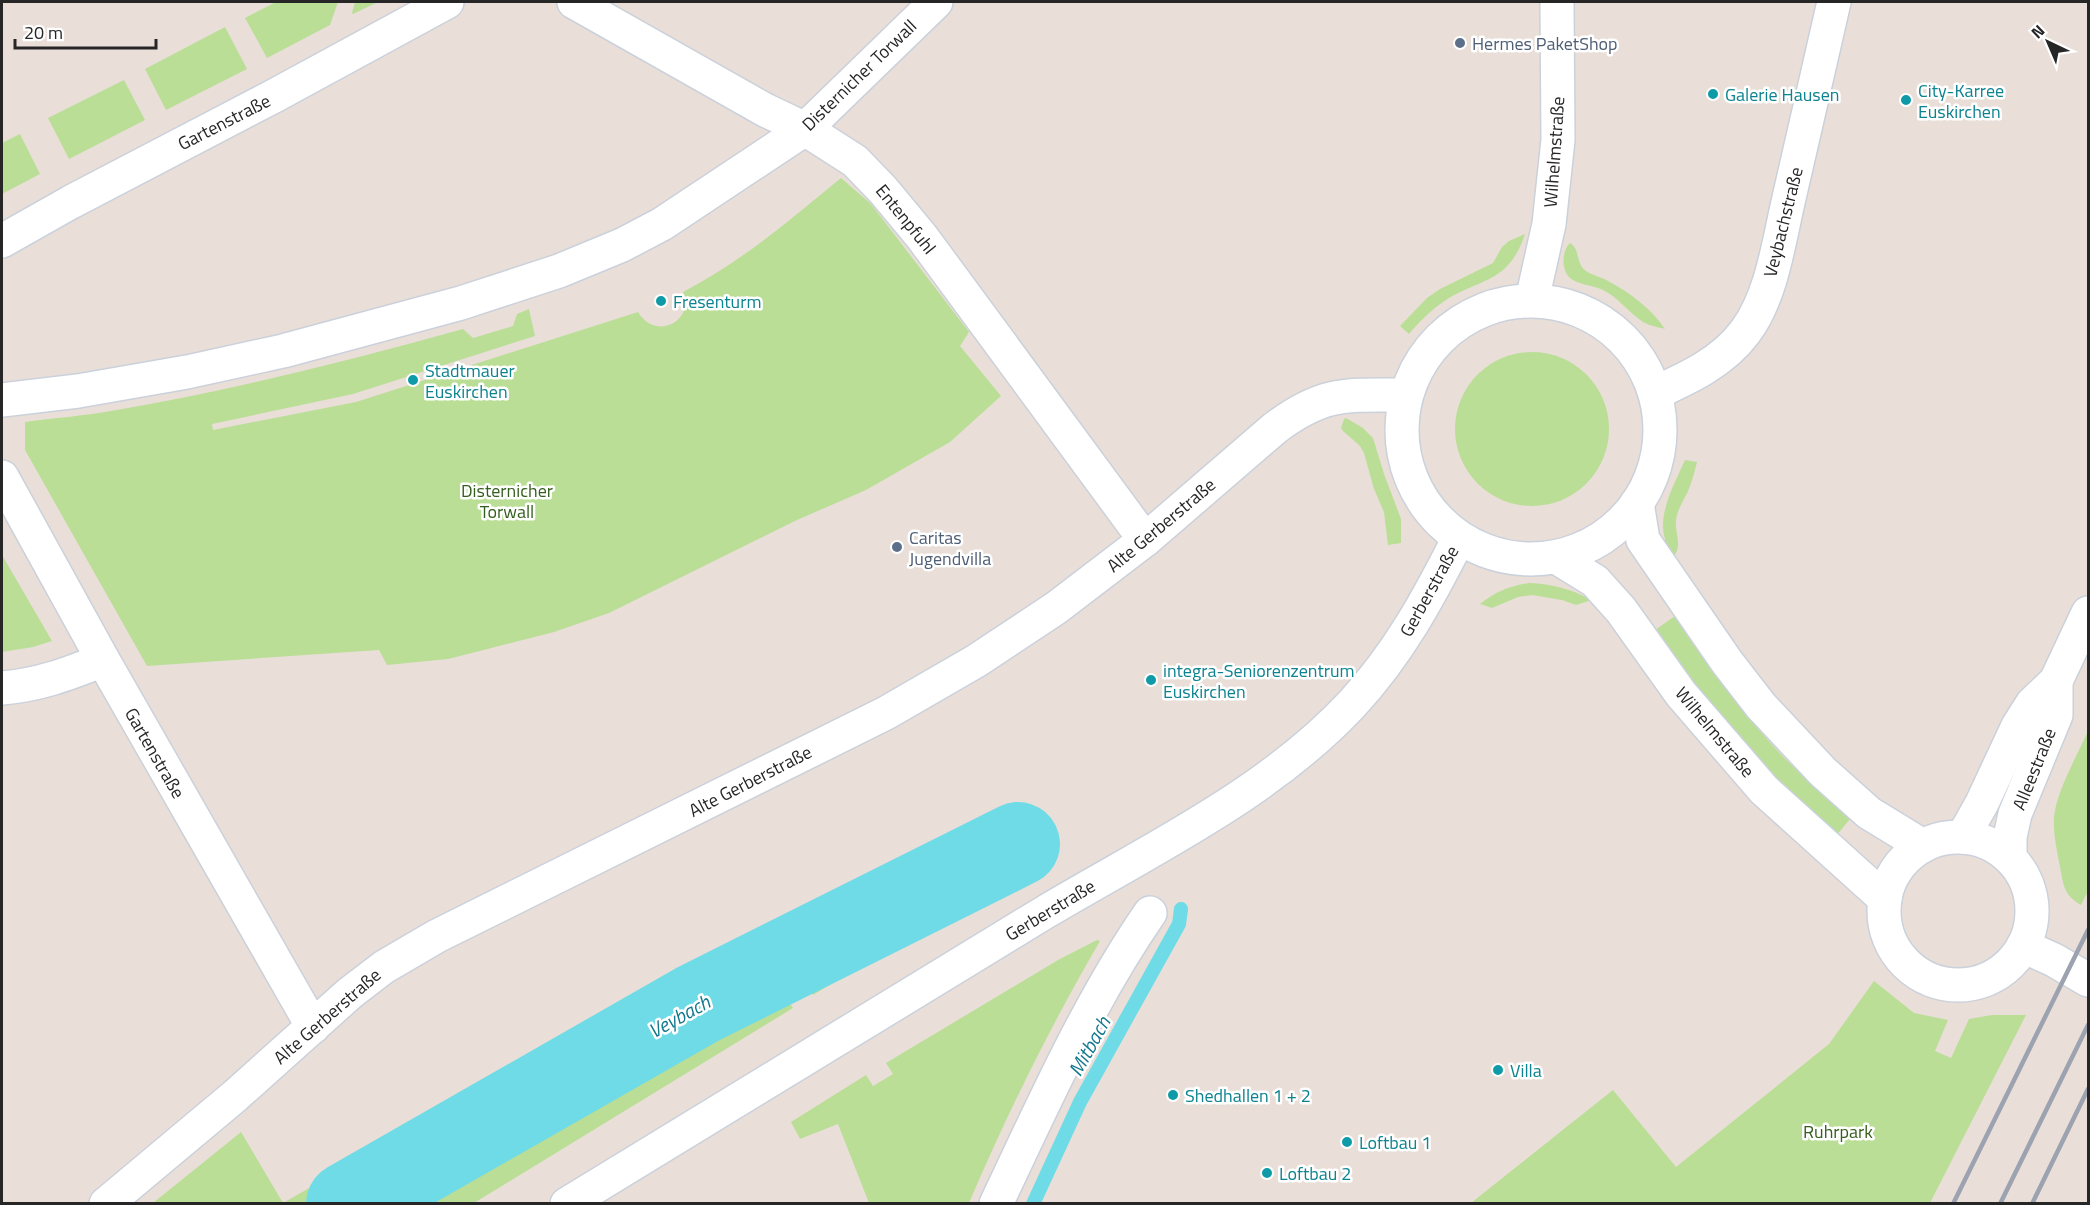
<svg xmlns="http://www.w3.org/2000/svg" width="2090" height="1205" viewBox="0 0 2090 1205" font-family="'Titillium Web',sans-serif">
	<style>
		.green { fill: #bade96 }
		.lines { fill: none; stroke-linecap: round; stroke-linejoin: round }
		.stream { stroke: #6edbe7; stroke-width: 14 }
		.river { stroke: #6edbe7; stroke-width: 84 }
		.street-casing { stroke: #cbd1db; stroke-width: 36 }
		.secondary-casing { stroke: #cbd1db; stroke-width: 36 }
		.street { stroke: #fff; stroke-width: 33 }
		.secondary { stroke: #fff; stroke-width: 33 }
		.rail { stroke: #9ca2b0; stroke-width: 4.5 }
		.service-dot { fill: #5c6f8a; stroke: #fff; stroke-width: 2 }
		.culture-dot { fill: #0f9aa8; stroke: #fff; stroke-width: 2 }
		.labels { text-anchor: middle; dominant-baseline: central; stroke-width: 5; stroke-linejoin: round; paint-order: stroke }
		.service-label { font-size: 18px; fill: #4e5e75; stroke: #fff; text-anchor: start }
		.street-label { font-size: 18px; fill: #262626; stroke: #fff }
		.culture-label { font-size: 18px; fill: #0d838f; stroke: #fff; text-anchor: start }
		.park-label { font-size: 18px; fill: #345e1c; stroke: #fff }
		.water-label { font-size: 20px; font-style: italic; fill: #13788e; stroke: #fff }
	</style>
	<rect width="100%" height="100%" fill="#e9dfd8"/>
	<g class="green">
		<path d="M276 2H338L330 25 267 58 245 18Z"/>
		<path d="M355 2H378L353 14 352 13Z"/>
		<path d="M225 27 247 69 166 110 145 69Z"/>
		<path d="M124 80 145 120 69 159 48 118Z"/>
		<path d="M20 134 40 174 2 194V143Z"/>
		<path d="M841 178 871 204 969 332 960 346 1001 396 950 442 866 490 797 520 609 613 554 632 448 659 387 665 379 650 147 666 25 450V422C54 418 83 416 111 411 230 391 347 361 463 329L473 338 513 326 517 314 529 309 535 336 353 394 212 424 213 430 356 402 638 312C655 341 695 322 683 292 741 262 791 219 841 178Z"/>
		<path d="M1525 234C1508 285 1480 277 1443 302 1430 311 1419 322 1409 334L1400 326 1427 298 1440 289 1493 263 1502 247 1509 241Z"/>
		<path d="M1570 243C1581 250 1575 263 1586 271 1592 275 1601 277 1608 281 1629 292 1652 309 1665 329 1658 327 1650 326 1643 322 1629 313 1619 298 1603 290 1593 285 1577 285 1569 277 1561 269 1562 250 1570 243Z"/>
		<circle cx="1532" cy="429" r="77"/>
		<path d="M1346 418 1363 428 1373 438 1384 474 1401 519V543L1388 545 1384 512 1374 489 1364 453 1360 446 1343 431 1341 428 1344 419Z"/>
		<path d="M1685 460 1697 462C1695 470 1693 478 1690 486 1686 498 1677 508 1676 521 1675 535 1683 546 1673 557 1670 552 1666 545 1665 539 1657 514 1675 483 1685 460Z"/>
		<path d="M2 555 52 641 33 647 2 652Z"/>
		<path d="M1529 583C1552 584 1571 589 1592 600L1576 605 1562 600 1532 595 1518 597 1492 608 1480 604C1495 592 1509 586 1529 583Z"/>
		<path d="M1675 616C1707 662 1738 708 1776 749 1799 774 1825 797 1850 819L1836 836C1813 814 1788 793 1766 770 1726 726 1690 679 1655 630Z"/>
		<path d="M2088 731V891L2081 905C2063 894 2064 886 2060 867 2057 850 2053 834 2054 817 2057 790 2077 756 2088 731Z"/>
		<path d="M1004 816 1028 864 813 995 807 984 786 997 793 1008 474 1203H153L241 1132 283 1203 476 1093 660 991 659 990 906 863Z"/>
		<path d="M1097 940 1100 941C1051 1025 1007 1114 969 1203H869L838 1124 800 1139 791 1122 866 1075 873 1086 893 1074 886 1063 1058 960Z"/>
		<path d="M1874 981 1914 1013 1948 1020 1935 1051 1951 1058 1969 1019 1992 1015H2026L1930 1203H1471L1613 1090 1676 1167 1829 1044Z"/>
	</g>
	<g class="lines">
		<path class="stream" d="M1033 1204 1080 1102 1179 924 1181 909"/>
		<path class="river" d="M348 1204 698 1004 1018 844"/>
		<defs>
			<g id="street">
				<path d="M574 2 765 110 805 129 855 161 883 190 922 237 1145 540"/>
				<path d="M2 241 71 202 274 96 447 2"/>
				<path d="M1655 393C1688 378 1723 362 1745 332 1772 297 1779 240 1789 198 1804 132 1819 67 1834 2"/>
				<path d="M2 400 78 391 187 372 283 351 461 303 559 271 622 245 662 224 805 129 936 2"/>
				<path d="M2 477 103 660 313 1027"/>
				<path d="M2 688C39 685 68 674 103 660"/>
				<path d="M106 1204 235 1096 350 993 384 967 437 936 886 713 976 661 1056 608 1145 540 1275 428C1324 391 1347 395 1406 395"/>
				<path d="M996 1204C1043 1105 1088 1003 1150 913"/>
			</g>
			<g id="secondary">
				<path d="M1532 300 1549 224 1558 140 1557 2"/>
				<circle cx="1531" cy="430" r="129"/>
				<path d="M1637 503 1643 540 1727 662 1761 706 1823 772 1869 813 1923 846"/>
				<path d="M1556 557 1595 581 1621 610 1681 694 1764 790 1885 899"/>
				<path d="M1963 837 1982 803 2018 726 2032 704 2056 681 2088 613"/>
				<circle cx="1958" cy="911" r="74"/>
				<path d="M2010 858V837L2015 814 2056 715V681"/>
				<path d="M2023 946 2054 960 2088 980"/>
				<path d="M567 1204C727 1105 887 1008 1047 911 1151 849 1268 794 1352 704 1399 653 1428 599 1459 538"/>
			</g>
		</defs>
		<use href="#street" class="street-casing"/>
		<use href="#secondary" class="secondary-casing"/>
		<use href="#street" class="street"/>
		<use href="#secondary" class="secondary"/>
		<g class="rail">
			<path d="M1953 1204 2088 930"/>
			<path d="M2000 1204 2088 1025"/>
			<path d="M2032 1204 2088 1089"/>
		</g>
	</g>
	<g class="service-dot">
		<circle cx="1460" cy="43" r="6"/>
		<circle cx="897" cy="547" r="6"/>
	</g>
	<g class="culture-dot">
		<circle cx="1713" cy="94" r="6"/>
		<circle cx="1906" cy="100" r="6"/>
		<circle cx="661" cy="301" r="6"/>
		<circle cx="413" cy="380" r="6"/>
		<circle cx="1151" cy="680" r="6"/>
		<circle cx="1498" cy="1070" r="6"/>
		<circle cx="1173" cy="1095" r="6"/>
		<circle cx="1347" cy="1142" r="6"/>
		<circle cx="1267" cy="1173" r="6"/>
	</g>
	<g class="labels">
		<g class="service-label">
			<text x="1472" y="43">Hermes PaketShop</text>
			<text x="909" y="537">Caritas<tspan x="909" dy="21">Jugendvilla</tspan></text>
		</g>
		<g class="street-label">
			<text transform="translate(859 75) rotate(-44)">Disternicher Torwall</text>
			<text transform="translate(224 122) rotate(-27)">Gartenstraße</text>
			<text transform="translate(1554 152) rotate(-86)">Wilhelmstraße</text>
			<text transform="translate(906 219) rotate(51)">Entenpfuhl</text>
			<text transform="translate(1783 222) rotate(-76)">Veybachstraße</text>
			<text transform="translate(1161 525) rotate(-40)">Alte Gerberstraße</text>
			<text transform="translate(1429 591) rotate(-61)">Gerberstraße</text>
			<text transform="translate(1715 732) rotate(50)">Wilhelmstraße</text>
			<text transform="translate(155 753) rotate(60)">Gartenstraße</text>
			<text transform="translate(2034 769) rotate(-68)">Alleestraße</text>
			<text transform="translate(750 781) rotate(-27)">Alte Gerberstraße</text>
			<text transform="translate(1050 910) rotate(-31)">Gerberstraße</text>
			<text transform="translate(327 1016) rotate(-41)">Alte Gerberstraße</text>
		</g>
		<g class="culture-label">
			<text x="1918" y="90">City-Karree<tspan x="1918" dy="21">Euskirchen</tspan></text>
			<text x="1725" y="94">Galerie Hausen</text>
			<text x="673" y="301">Fresenturm</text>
			<text x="425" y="370">Stadtmauer<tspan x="425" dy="21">Euskirchen</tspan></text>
			<text x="1163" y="670">integra-Seniorenzentrum<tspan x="1163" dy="21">Euskirchen</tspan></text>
			<text x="1510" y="1070">Villa</text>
			<text x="1185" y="1095">Shedhallen 1 + 2</text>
			<text x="1359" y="1142">Loftbau 1</text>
			<text x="1279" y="1173">Loftbau 2</text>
		</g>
		<g class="park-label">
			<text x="507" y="490">Disternicher<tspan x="507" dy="21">Torwall</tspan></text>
			<text x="1838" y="1131">Ruhrpark</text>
		</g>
		<g class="water-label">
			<text transform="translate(679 1016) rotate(-29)">Veybach</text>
			<text transform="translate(1089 1046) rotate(-61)">Mitbach</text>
		</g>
	</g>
	<rect width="2090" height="1205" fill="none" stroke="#262626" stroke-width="6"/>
	<g transform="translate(2048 42) rotate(316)" stroke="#ffffff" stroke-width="4.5" paint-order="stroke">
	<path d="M0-4.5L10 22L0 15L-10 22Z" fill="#262626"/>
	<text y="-9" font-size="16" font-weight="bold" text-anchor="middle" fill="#262626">N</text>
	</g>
	<path d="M15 39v9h141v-9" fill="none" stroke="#262626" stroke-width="3"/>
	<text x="24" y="39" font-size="18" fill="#262626" stroke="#ffffff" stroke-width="4.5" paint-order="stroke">20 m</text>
</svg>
